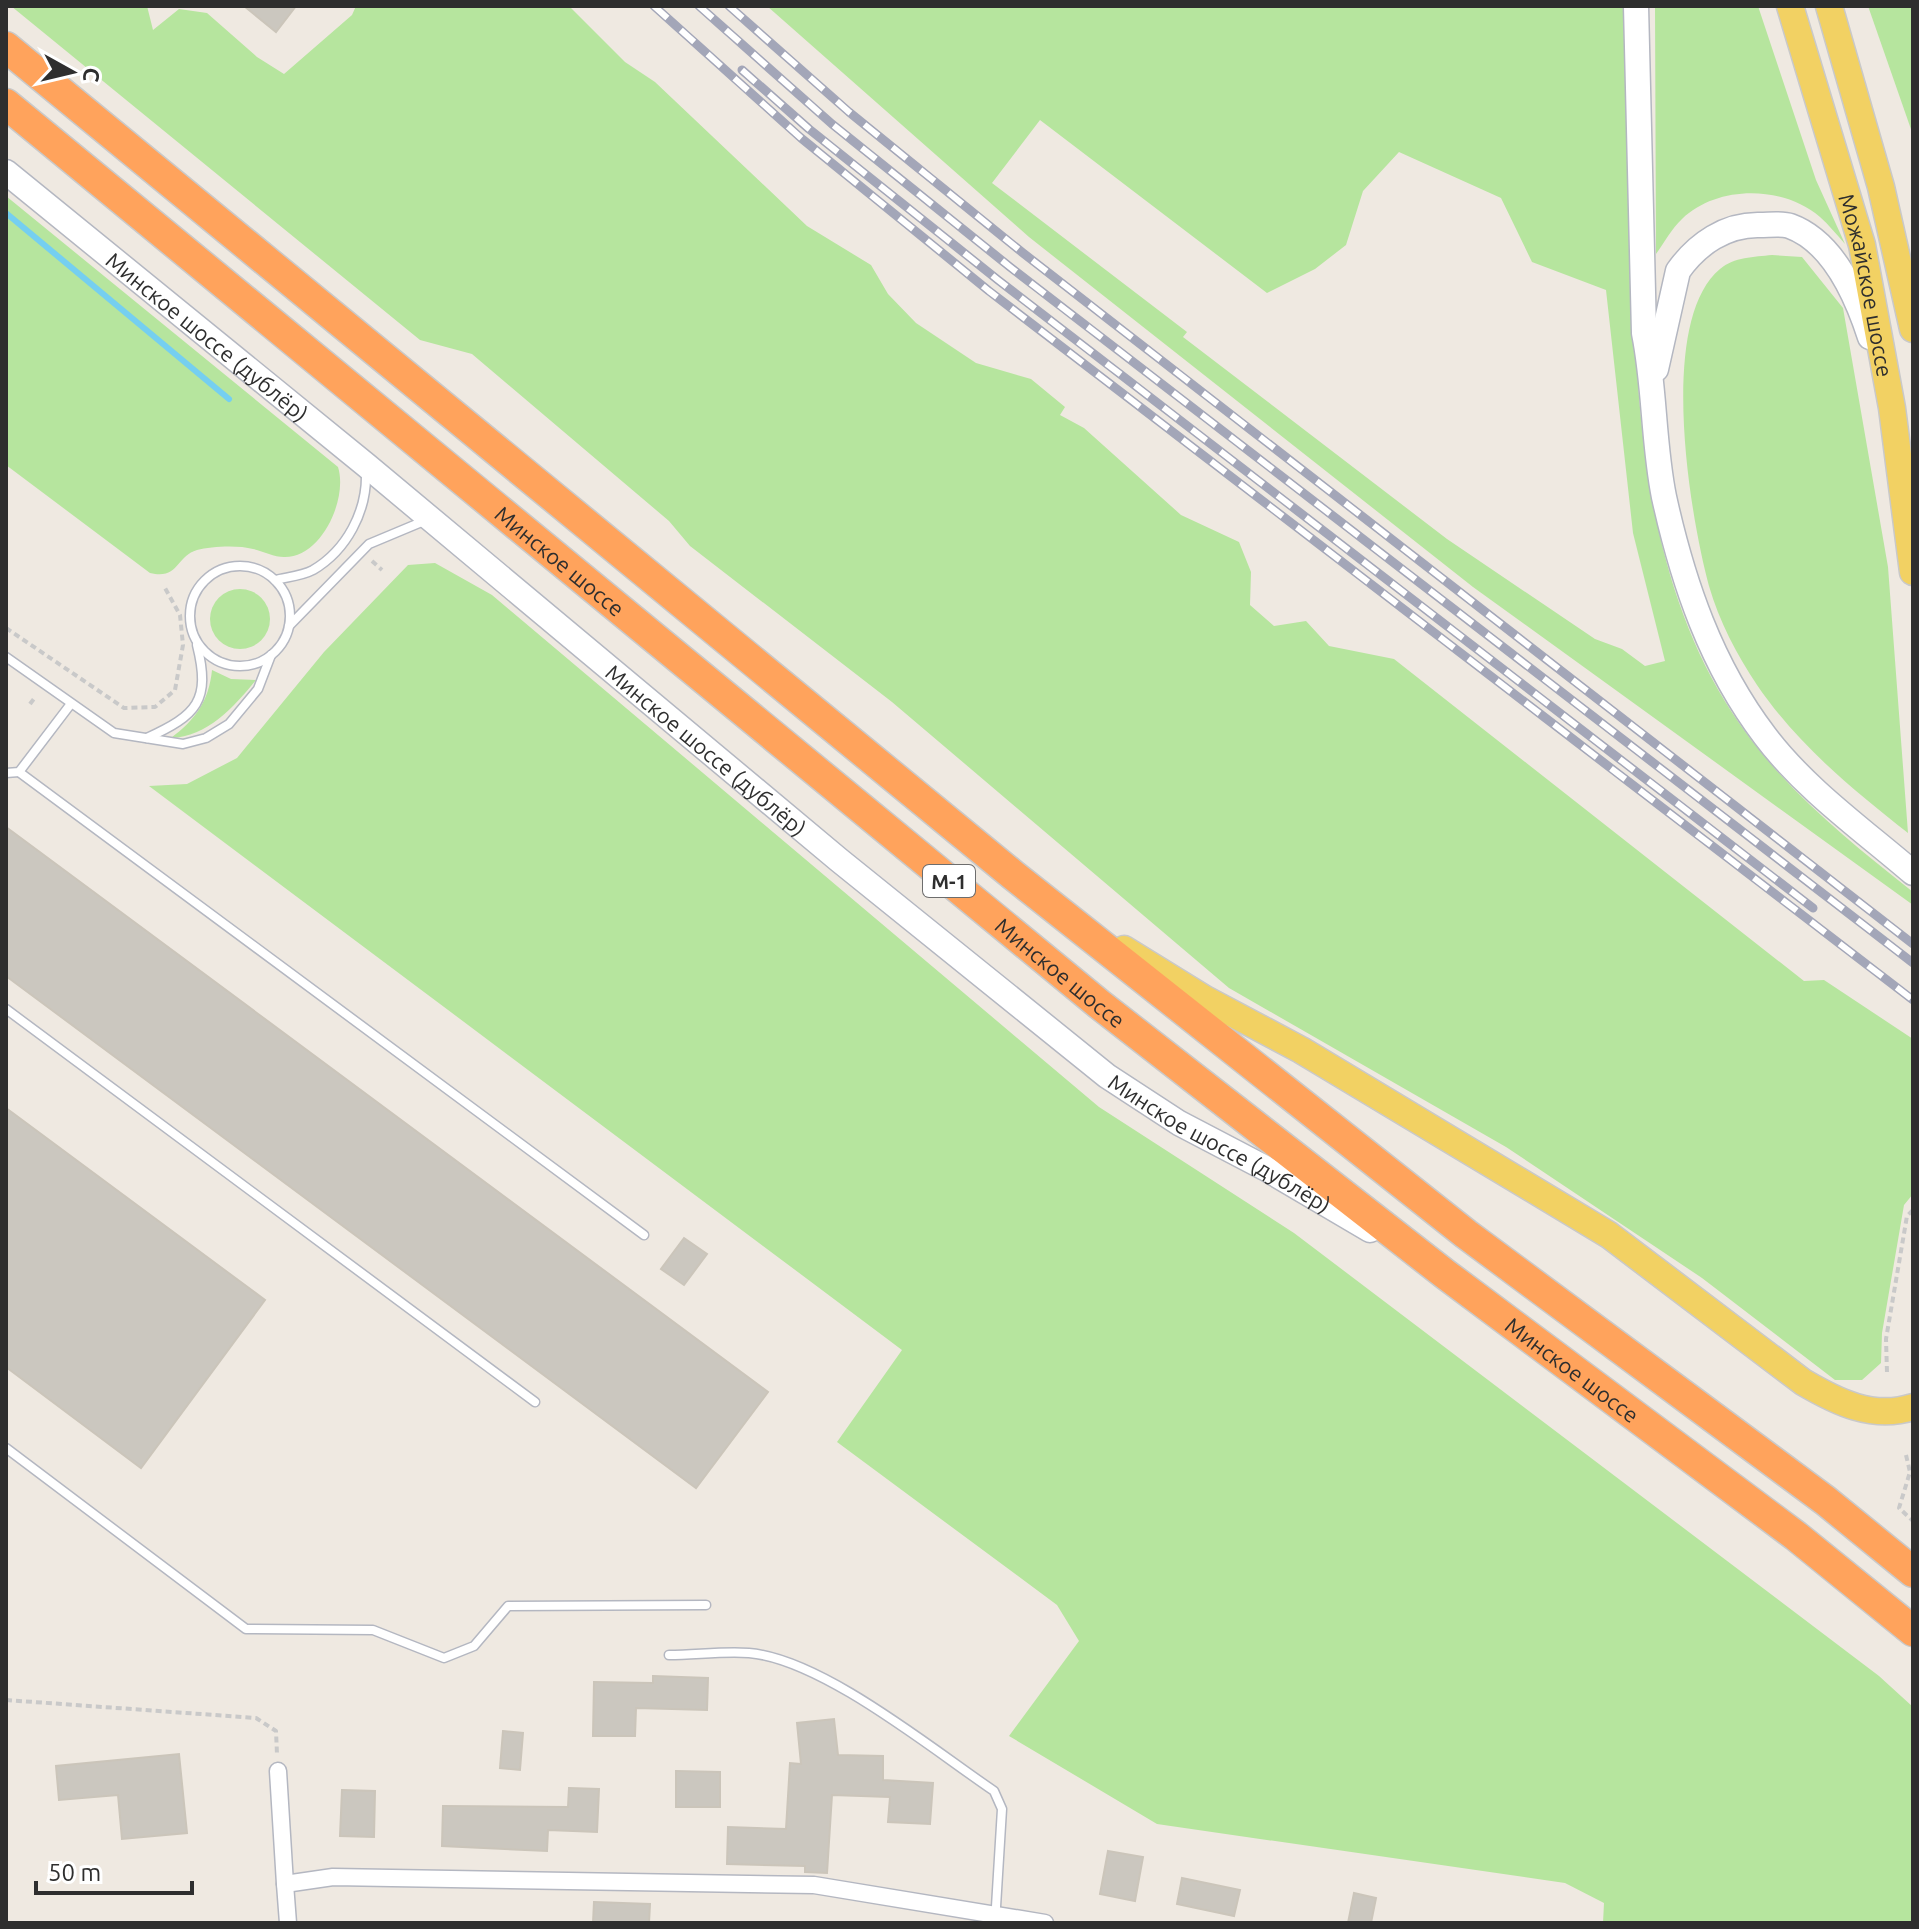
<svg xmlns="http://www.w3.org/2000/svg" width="1919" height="1929" viewBox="0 0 1919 1929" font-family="Ubuntu,sans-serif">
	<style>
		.green { fill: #b6e59e; fill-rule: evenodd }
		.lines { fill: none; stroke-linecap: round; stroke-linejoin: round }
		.stream { stroke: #75cff0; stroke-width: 6 }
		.building { fill: #cbc7bf; stroke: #cbc5ba; stroke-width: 2 }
		.lane-casing { stroke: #b4b7c1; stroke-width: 11 }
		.street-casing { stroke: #b4b7c1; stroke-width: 19 }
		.secondary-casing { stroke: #b4b7c1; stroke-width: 27 }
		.primary-casing { stroke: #c9c9c9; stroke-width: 29 }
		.highway-casing { stroke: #c9c9c9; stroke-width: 33 }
		.path { stroke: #c9c9c9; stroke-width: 4; stroke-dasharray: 6 4; stroke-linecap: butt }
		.lane { stroke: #fff; stroke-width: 8 }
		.street { stroke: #fff; stroke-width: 16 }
		.secondary { stroke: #fff; stroke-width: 24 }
		.primary { stroke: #f2d163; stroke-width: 26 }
		.highway { stroke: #ffa35c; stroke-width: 30 }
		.rail-casing { stroke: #a3a6b8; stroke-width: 9 }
		.rail { stroke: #fff; stroke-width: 6; stroke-dasharray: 18; stroke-linecap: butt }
		.labels { text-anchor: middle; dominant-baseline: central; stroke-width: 7; stroke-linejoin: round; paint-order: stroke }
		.shield { fill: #fff; stroke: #6d6d6d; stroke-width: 2 }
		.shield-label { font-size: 20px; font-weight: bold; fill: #2e2e2e }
		.street-label { font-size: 22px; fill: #2e2e2e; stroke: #fff }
	</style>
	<rect width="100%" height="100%" fill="#efe9e1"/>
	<g class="green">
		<path d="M11 6H147L153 30 179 9 207 13 257 57 284 74 352 15 356 6H569L625 62 655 82 807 226 871 265 888 294 916 323 976 363 1031 379 1065 407 1060 415 1084 428 1181 515 1239 542 1251 572 1250 605 1274 626 1306 621 1329 646 1394 659 1804 981 1824 980 1913 1039V1194L1904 1205 1882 1333 1881 1363 1862 1380H1835L1702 1278 1506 1147 1229 988 892 702 690 546 669 521 472 354 420 340Z"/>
		<path d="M767 6H1624C1625 79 1629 151 1631 224 1636 390 1639 570 1733 714 1780 786 1846 839 1913 892V905L1473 587 1029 237ZM1040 120 1267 293 1315 269 1346 245 1363 191 1399 152 1501 198 1532 262 1606 290 1633 533 1665 661 1645 666 1622 649 1595 639 1447 539 1183 337 1187 332 992 183Z"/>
		<path d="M1655 6H1758L1816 180 1845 244C1837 235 1829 225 1820 217 1783 185 1717 185 1682 219 1672 228 1664 243 1656 254Z"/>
		<path d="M1868 6H1913V135Z"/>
		<path d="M6 196 338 467C348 498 322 558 284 557 274 557 263 551 253 549 239 545 212 546 197 550 176 556 179 580 150 573L6 465Z"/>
		<path d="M1772 255 1802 257 1843 308 1888 567 1908 833C1852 789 1798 745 1757 685 1737 655 1719 621 1709 586 1690 516 1657 321 1720 269 1734 257 1754 257 1772 255Z"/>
		<path d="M435 563 492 595 1099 1107 1294 1233 1879 1676 1913 1707V1923H1603L1604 1903 1565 1883 1157 1824 1009 1736 1079 1641 1057 1605 837 1442 902 1350 149 786 187 784 237 758 324 652 408 565Z"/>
		<circle cx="240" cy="619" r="30"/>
		<path d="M212 670 231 679 256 680C234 707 207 737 171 738 195 720 209 701 212 670Z"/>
	</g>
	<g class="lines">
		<path class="stream" d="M6 213 229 399"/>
	</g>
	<g class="building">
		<path d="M244 6H296L276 32Z"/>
		<path d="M6 827 768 1392 696 1488 6 976Z"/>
		<path d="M6 1108 265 1300 141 1468 6 1367Z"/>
		<path d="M684 1238 707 1254 684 1285 661 1269Z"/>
		<path d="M653 1676 708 1678 707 1710 636 1708 635 1736H593L594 1682 653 1683Z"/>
		<path d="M834 1719 838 1755 883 1756V1780L933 1783 930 1824 888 1822 890 1797 832 1795 827 1873 805 1872V1866L727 1864 728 1827 786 1829 790 1763 801 1764 797 1723Z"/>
		<path d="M503 1731 523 1733 520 1770 500 1768Z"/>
		<path d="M179 1754 187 1833 122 1839 118 1795 59 1800 56 1766Z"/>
		<path d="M676 1771 720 1772V1807H676Z"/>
		<path d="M569 1788 599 1789 597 1832 548 1830 547 1851 442 1846 443 1806 568 1807Z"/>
		<path d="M342 1790 375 1791 374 1837 340 1836Z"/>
		<path d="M1108 1851 1143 1857 1135 1901 1100 1894Z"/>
		<path d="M1182 1878 1240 1890 1234 1916 1177 1904Z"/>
		<path d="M1354 1893 1376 1898 1371 1923H1348Z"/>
		<path d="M594 1902 650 1904 649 1923H593Z"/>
	</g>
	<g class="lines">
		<defs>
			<g id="lane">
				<circle cx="240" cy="616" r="50"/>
				<path d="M275 580C287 577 302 576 313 570 347 550 367 511 366 473"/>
				<path d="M289 626 369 544 424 521"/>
				<path d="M6 657 114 733 183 744 206 738 229 724 258 689 271 655"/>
				<path d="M147 738C197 715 211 701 197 645"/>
				<path d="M19 772 644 1235"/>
				<path d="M6 773 19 772 70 705"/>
				<path d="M6 1009 535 1402"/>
				<path d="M6 1448 246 1629 373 1630 444 1658 474 1646 508 1606 706 1605"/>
				<path d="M669 1655C695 1655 723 1651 749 1653 822 1659 932 1749 994 1791L1002 1809 995 1923"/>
			</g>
			<g id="street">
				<path d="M278 1771 285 1884"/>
				<path d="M288 1923 285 1884 333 1877 814 1885 1045 1923"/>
			</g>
			<g id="secondary">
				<path d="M1636 6 1644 333C1655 387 1653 443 1664 497 1683 583 1711 665 1765 736 1805 789 1863 830 1913 873"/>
				<path id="s1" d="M6 172 366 465 839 860 1107 1076 1179 1123 1265 1168 1370 1230"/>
				<path d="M1656 369 1678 271C1697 244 1726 224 1760 225 1769 225 1782 223 1790 226 1834 242 1857 297 1870 337"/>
			</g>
			<g id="primary">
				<path id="s2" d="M1790 6 1862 245 1892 408 1913 572"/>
				<path d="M1829 6 1881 187 1913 329"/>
				<path d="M1124 949 1205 999 1301 1050 1609 1235 1803 1382C1837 1402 1873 1420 1913 1407"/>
			</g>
			<g id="highway">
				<path d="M6 47 1013 875 1466 1234 1826 1501 1913 1572"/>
				<path id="s3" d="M6 104 1099 1004 1445 1274 1796 1536 1913 1631"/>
			</g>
		</defs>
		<use href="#lane" class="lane-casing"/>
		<use href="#street" class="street-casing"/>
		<use href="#secondary" class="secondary-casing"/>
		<use href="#primary" class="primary-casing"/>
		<use href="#highway" class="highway-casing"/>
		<g class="path">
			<path d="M372 561 382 570"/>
			<path d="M6 628 124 708 155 707 175 690 183 645 180 615 165 588"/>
			<path d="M30 704 36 696"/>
			<path d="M1887 1372 1886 1339 1907 1216 1913 1210"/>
			<path d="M1906 1455 1910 1472 1899 1508 1913 1521"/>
			<path d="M6 1700 256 1718 276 1731 277 1754"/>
		</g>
		<use href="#lane" class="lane"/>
		<use href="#street" class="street"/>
		<use href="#secondary" class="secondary"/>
		<use href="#primary" class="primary"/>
		<use href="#highway" class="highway"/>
		<defs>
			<g id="rail">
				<path d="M654 6 801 138 989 291 1913 1000"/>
				<path d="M699 6 832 124 1010 267 1913 963"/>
				<path d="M729 6 849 112 1023 253 1913 944"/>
				<path d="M742 70 809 129 998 280 1813 908"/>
			</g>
		</defs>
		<use href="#rail" class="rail-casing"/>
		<use href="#rail" class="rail"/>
	</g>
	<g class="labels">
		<rect class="shield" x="923" y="865" width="52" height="32" rx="6"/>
		<g class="shield-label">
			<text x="949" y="881">М-1</text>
		</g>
		<g class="street-label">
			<text stroke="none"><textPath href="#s2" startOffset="290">Можайское шоссе</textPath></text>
			<text stroke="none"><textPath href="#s1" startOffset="260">Минское шоссе (дублёр)</textPath></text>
			<text stroke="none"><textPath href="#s3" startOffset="718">Минское шоссе</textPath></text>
			<text stroke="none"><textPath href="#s1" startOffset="908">Минское шоссе (дублёр)</textPath></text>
			<text stroke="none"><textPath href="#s3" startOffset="1366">Минское шоссе</textPath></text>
			<text stroke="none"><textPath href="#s1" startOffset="1556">Минское шоссе (дублёр)</textPath></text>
			<text stroke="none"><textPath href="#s3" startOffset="2014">Минское шоссе</textPath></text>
		</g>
	</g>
	<rect width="1919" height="1929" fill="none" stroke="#2e2e2e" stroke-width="16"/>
	<g transform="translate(72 72) rotate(98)" stroke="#ffffff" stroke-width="6" paint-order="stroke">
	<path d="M0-6L14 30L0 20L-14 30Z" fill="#2e2e2e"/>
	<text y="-12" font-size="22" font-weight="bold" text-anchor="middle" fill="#2e2e2e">С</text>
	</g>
	<path d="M36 1881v12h156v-12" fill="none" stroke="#2e2e2e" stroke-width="4"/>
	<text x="48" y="1881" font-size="24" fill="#2e2e2e" stroke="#ffffff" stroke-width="6" paint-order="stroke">50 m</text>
</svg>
